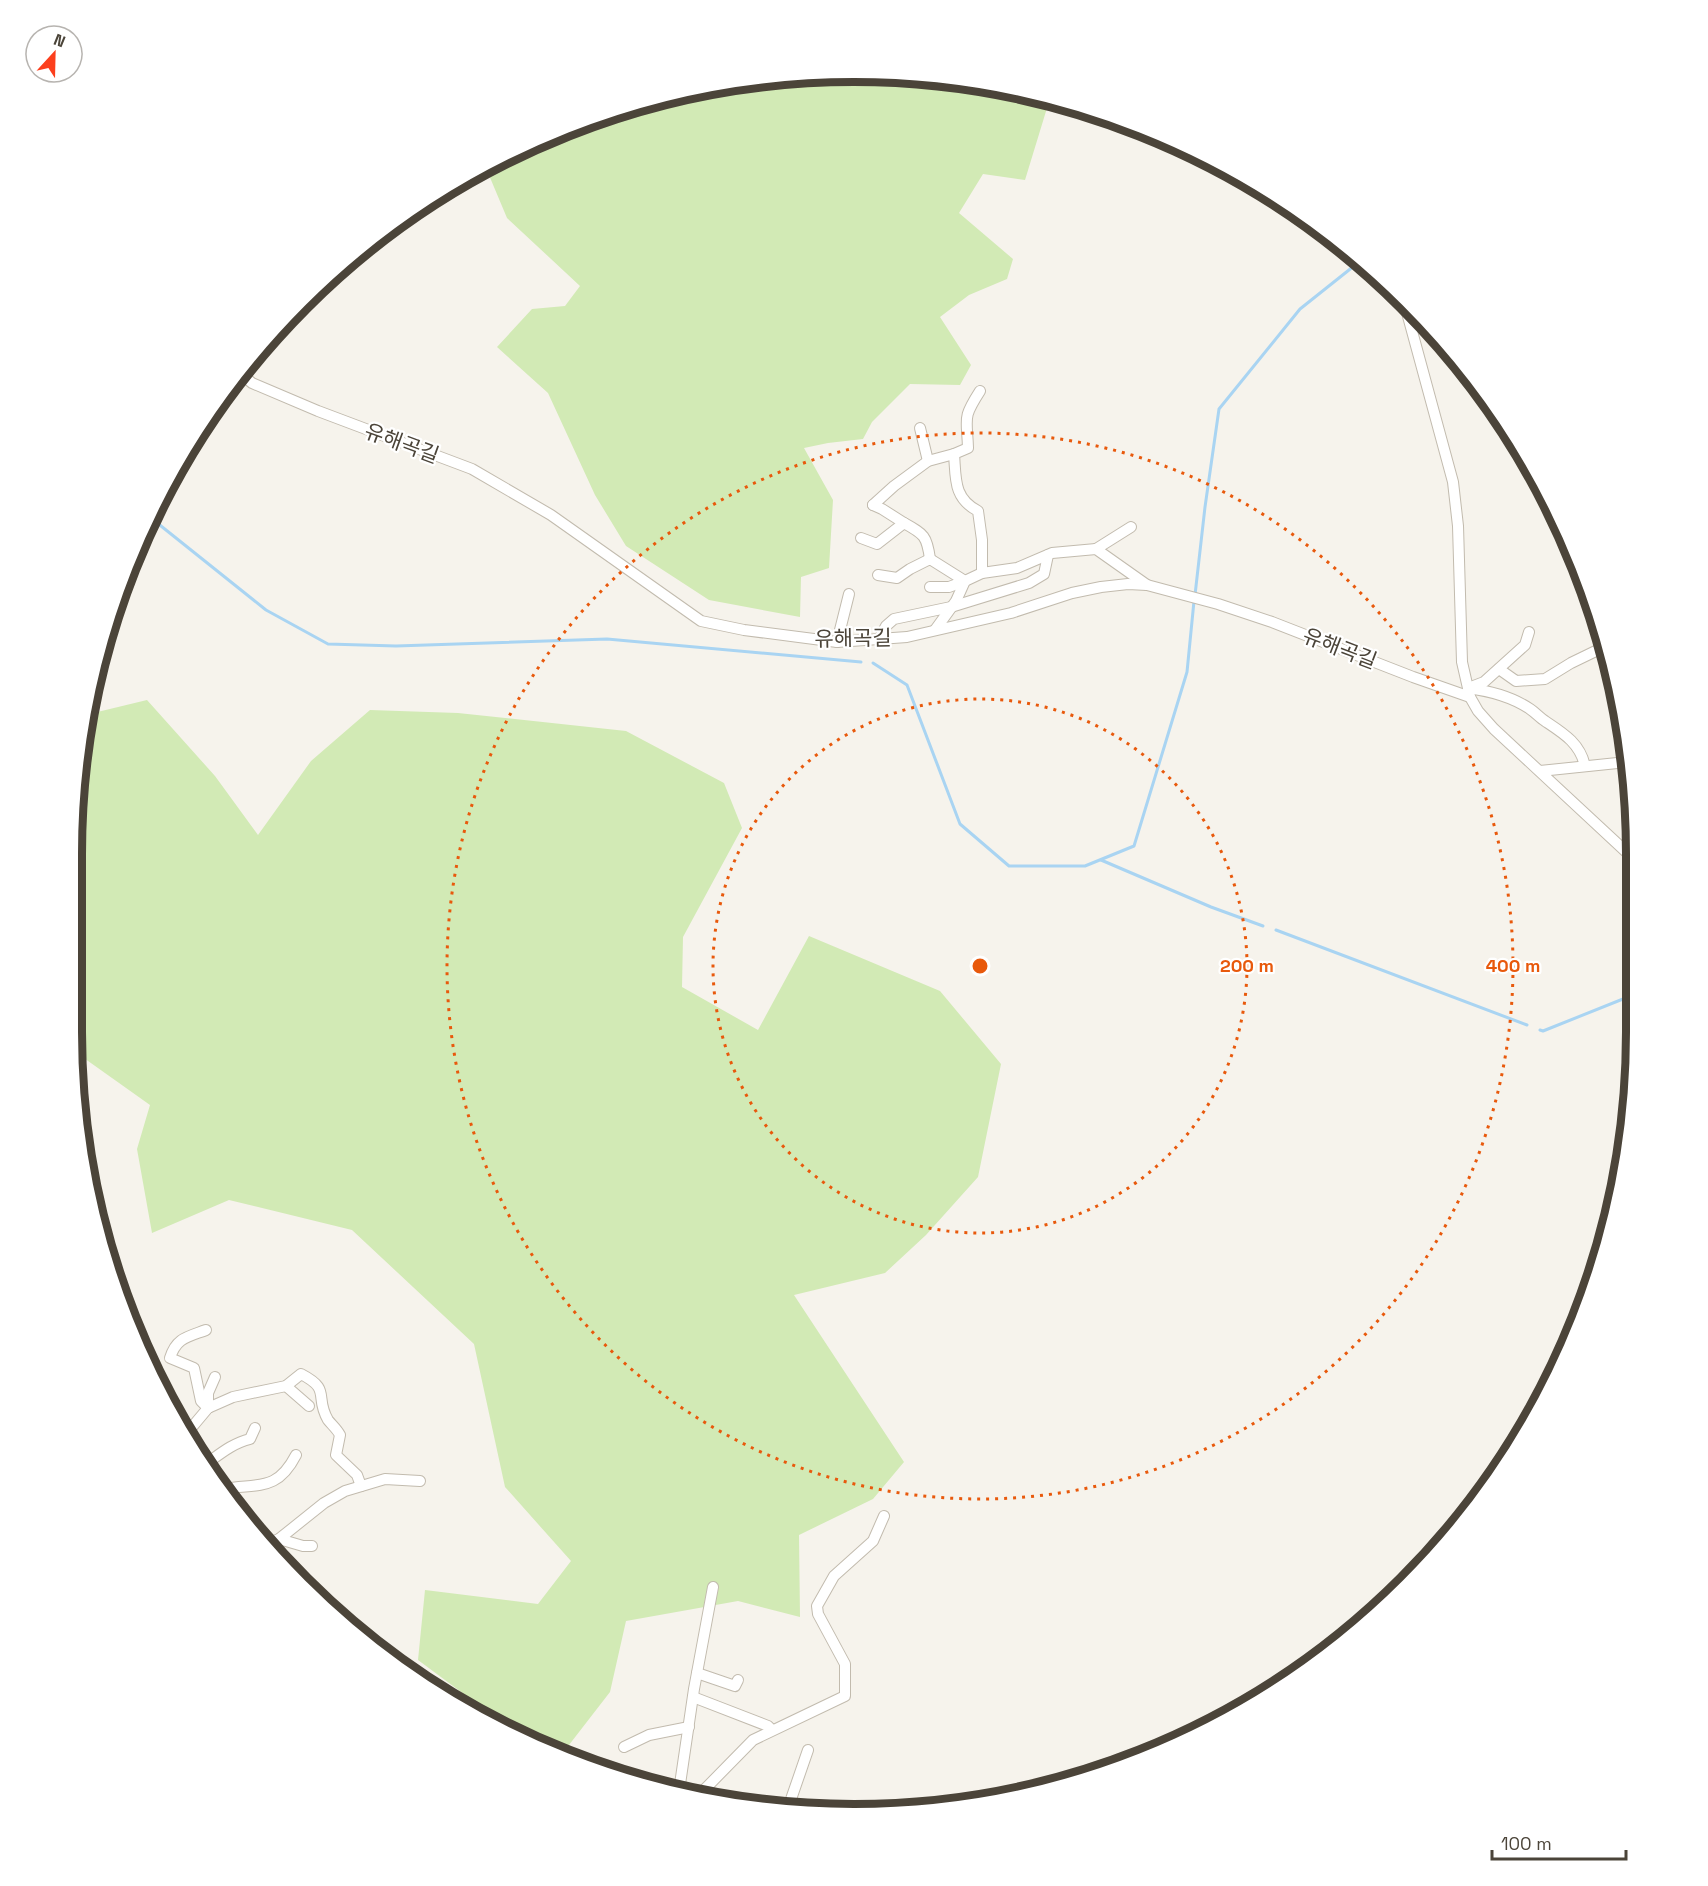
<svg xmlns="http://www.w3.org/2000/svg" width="1708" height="1886" viewBox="0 0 1708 1886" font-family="'Space Grotesk','Noto Sans KR',sans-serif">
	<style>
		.green { fill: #d2eab5 }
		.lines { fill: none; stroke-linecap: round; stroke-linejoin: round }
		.stream { stroke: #a9d4f2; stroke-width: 3 }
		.minor-casing { stroke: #c2bbae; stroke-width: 12 }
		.minor { stroke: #fff; stroke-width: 10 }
		.ring { fill: none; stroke: #e8590c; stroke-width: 3; stroke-dasharray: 3 6 }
		.labels { text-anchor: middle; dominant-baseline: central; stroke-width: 4.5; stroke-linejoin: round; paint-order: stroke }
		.street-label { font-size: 21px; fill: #4b4439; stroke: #fff }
		.rim { fill: none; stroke: #4b4439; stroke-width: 8 }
		.centre { fill: #e8590c; stroke: #fff; stroke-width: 3 }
		.ring-label { font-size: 18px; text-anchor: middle; font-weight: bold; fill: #e8590c; stroke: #fff; stroke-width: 4.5; stroke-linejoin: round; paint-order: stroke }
	</style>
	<rect width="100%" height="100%" fill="#f6f3ec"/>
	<g class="green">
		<path d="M854 72 1006 87 1047 99V108L1025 180 983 174 959 213 1013 259 1007 279 969 295 940 317 971 365 960 385 910 384 872 422 863 439 828 443 804 448 833 500 829 568 801 577 800 617 709 600 626 546 595 495 548 393 497 347 532 309 565 306 580 286 507 218 486 168 554 132 701 87Z"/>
		<path d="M147 700 215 776 258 835 311 761 370 710 458 713 626 731 724 783 742 828 683 937 682 987 758 1030 809 936 940 991 1001 1064 978 1177 926 1235 885 1273 794 1295 904 1462 873 1499 799 1535 800 1617 738 1601 626 1621 610 1692 562 1754 508 1734 499 1728 476 1703 418 1660 425 1590 538 1604 571 1561 505 1487 474 1344 352 1230 229 1200 152 1233 137 1149 150 1105 74 1051 72 1032 74 803 85 715Z"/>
	</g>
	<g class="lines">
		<g class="stream">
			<path d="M151 518 266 610 328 644 396 646 607 639 861 662"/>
			<path d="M1195 595 1205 507 1219 409 1300 309 1359 262"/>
			<path d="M873 663 907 685 960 824 1009 866H1085L1134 846 1187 672 1194 601"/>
			<path d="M1101 860 1211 907 1263 926"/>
			<path d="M1276 930 1527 1025"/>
			<path d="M1540 1030 1543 1031 1633 995"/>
		</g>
		<defs>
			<g id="minor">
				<path d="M1403 298 1453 482 1458 526 1462 662 1470 697 1478 711 1494 729 1636 861"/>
				<path d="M241 374 252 383 318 411 472 469 551 515 701 621 744 630 837 642 907 637 1011 613 1072 593 1101 587 1128 584 1147 585 1218 604 1272 622 1413 677 1470 697"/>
				<path d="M980 391C962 419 967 417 968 448L954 454C956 478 953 498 978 511L982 540V573"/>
				<path d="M920 428 928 461"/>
				<path d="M873 505 894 486 928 461 954 454"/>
				<path d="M873 505 882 509 904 523"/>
				<path d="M861 538 877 544 904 523C924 534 927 536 930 559"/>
				<path d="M1096 549 1131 527"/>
				<path d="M878 575 897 578 910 569 930 559 965 581"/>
				<path d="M930 587H949L965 581"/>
				<path d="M935 630 956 601 965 581 982 573 1017 568 1052 553 1096 549 1147 585"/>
				<path d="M879 639 886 626 894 619 951 607 1029 583 1044 574 1048 555"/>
				<path d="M837 642 849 594"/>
				<path d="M1499 669 1516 681 1545 679 1571 663 1604 647"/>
				<path d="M1471 687 1484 682 1525 645 1529 632"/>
				<path d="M1468 688C1490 691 1511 696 1530 709 1536 713 1540 718 1545 721 1563 733 1580 743 1585 766"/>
				<path d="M1540 771 1627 762"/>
				<path d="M206 1330C187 1337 176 1338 170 1358L194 1368 201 1401 208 1408"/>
				<path d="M286 1386 309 1406"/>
				<path d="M208 1408V1393L215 1377"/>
				<path d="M187 1433 208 1408 233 1397 286 1386 301 1374C332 1390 314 1396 328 1420 332 1425 337 1429 340 1435L336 1455 357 1475 361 1486"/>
				<path d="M206 1464C220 1454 233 1443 250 1439L255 1428"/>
				<path d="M211 1471 239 1513"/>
				<path d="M224 1489C258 1483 277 1492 296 1455"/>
				<path d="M279 1539 303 1546H312"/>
				<path d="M269 1543 279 1539 324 1503 345 1491 385 1479 420 1481"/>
				<path d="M697 1673 735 1686 738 1680"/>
				<path d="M693 1697 768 1726 772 1730"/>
				<path d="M624 1747 649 1735 689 1727"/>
				<path d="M679 1791 694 1689 713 1587"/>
				<path d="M700 1794 753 1740 845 1696V1664L818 1614 817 1606 834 1576 873 1541 884 1516"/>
				<path d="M789 1805 808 1750"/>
			</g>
		</defs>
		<use href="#minor" class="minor-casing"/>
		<use href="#minor" class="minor"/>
	</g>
	<g class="ring">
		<circle cx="980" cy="966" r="267"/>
		<circle cx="980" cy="966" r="533"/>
	</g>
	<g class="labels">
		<g class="street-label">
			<text transform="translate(402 443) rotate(20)">유해곡길</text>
			<text transform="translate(853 638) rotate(-1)">유해곡길</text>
			<text transform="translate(1340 648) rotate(21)">유해곡길</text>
		</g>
	</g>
	<path d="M0 0H1708V1886H0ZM854 82H854A772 772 0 0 1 1626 854V1032A772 772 0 0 1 854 1804H854A772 772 0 0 1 82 1032V854A772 772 0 0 1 854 82Z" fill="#fff" fill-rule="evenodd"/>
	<path class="rim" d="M854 82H854A772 772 0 0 1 1626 854V1032A772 772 0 0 1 854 1804H854A772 772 0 0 1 82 1032V854A772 772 0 0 1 854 82Z"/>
	<circle cx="980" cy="966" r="9" class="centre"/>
	<g class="ring-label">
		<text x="1247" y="972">200 m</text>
		<text x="1513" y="972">400 m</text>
	</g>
	<g transform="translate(54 54) rotate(22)"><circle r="28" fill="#ffffff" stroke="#b7b4b0" stroke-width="1.5"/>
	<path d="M0-4.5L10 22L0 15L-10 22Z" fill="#fc3f1d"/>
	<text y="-9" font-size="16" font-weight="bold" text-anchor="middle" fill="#4b4439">N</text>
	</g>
	<path d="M1492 1850v9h134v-9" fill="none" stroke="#4b4439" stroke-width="3"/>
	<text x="1501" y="1850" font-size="18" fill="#4b4439" stroke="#ffffff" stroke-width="4.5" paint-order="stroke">100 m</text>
</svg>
